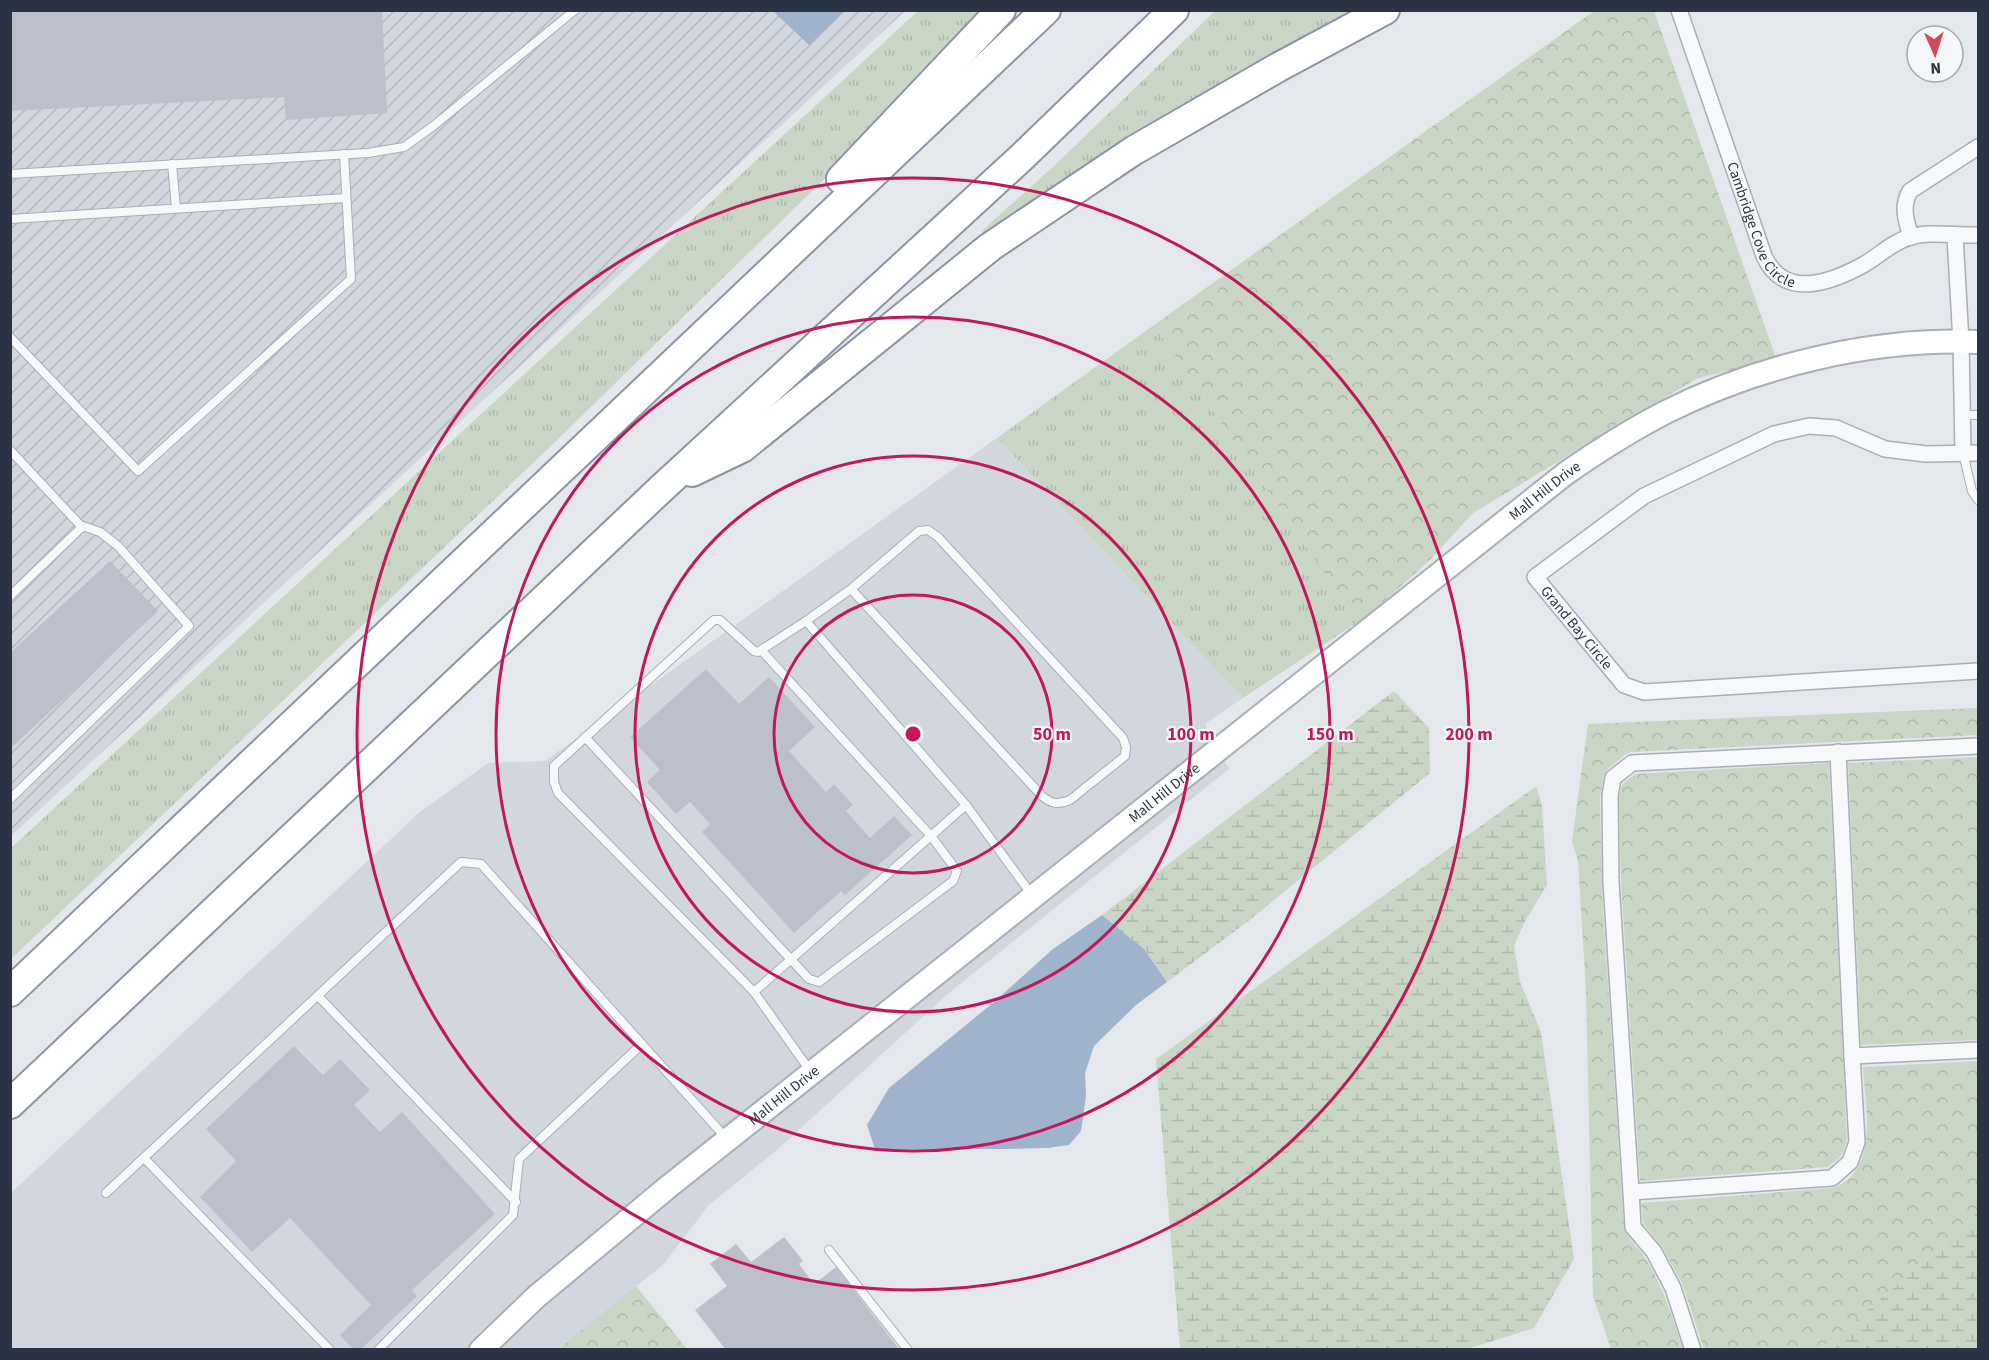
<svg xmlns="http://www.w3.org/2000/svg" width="1989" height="1360" viewBox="0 0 1989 1360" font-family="'Source Sans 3',sans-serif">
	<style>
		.built { fill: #d2d6de }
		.industrial { fill: url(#industrial-furrows) }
		.grass { fill: url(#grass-tufts) }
		.forest { fill: url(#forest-crowns) }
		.wetland { fill: url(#wetland-marsh) }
		.water { fill: #9fb4cc }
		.building { fill: #bbc0ca }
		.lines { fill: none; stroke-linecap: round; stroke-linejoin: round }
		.lane-casing { stroke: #a9aeb7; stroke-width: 10 }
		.street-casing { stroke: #a9aeb7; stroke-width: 18 }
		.secondary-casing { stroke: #a9aeb7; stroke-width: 26 }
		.highway-casing { stroke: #8b94a3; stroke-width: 32 }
		.lane { stroke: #f7f8fa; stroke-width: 8 }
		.street { stroke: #f7f8fa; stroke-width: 15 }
		.secondary { stroke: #fff; stroke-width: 22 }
		.highway { stroke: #fff; stroke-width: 28 }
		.ring { fill: none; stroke: #c2185b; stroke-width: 3 }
		.labels { text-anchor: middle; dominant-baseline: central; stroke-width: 4.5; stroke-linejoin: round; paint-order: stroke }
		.street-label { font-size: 15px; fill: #2b3445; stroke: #f4f6f9 }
		.centre { fill: #c2185b; stroke: #f4f6f9; stroke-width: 3 }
		.ring-label { font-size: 18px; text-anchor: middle; font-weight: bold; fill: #c2185b; stroke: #f4f6f9; stroke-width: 4.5; stroke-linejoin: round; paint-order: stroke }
	</style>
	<defs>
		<pattern id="industrial-furrows" width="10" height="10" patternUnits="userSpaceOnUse" patternTransform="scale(1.5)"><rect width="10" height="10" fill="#d2d6de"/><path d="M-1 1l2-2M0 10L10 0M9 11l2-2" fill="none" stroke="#b4b8c0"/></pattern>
		<pattern id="grass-tufts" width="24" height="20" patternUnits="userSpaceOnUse" patternTransform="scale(1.5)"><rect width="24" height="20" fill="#c9d6c5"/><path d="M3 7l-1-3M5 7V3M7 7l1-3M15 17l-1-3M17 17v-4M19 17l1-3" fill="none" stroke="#adb8ab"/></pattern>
		<pattern id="forest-crowns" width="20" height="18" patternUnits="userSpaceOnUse" patternTransform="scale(1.5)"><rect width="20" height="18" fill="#c9d6c5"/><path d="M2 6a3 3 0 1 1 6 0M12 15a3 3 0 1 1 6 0" fill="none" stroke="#adb8ab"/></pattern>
		<pattern id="wetland-marsh" width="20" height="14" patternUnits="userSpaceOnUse" patternTransform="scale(1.5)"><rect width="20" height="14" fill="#c9d6c5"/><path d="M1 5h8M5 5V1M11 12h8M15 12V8" fill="none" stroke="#adb8ab"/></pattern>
	</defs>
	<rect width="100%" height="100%" fill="#e4e7ec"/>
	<g class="built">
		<path d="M997 438 1243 698 1205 724 1213 740 530 1289 487 1329 467 1349 11 1350V1193L420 812 488 763 545 761Z"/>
		<path d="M1223 758 1229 769 950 992 779 1148 708 1206 664 1264 558 1349 495 1350 542 1306 674 1195Z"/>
	</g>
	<path class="industrial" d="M773 10 809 45 845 11H905L11 836V11Z"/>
	<g class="grass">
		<path d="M918 11H992L929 77 552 445 11 959V848Z"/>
		<path d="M1215 11H1377L981 236 984 229 1055 165Z"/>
		<path d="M1154 325 1358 622 1243 698 997 438Z"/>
	</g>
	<g class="forest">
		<path d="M1594 11H1654L1776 358 1696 379 1473 513 1431 559 1370 614 1358 622 1154 325Z"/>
		<path d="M1978 708V735L1631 752 1626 754 1608 769 1604 776 1600 797 1602 893 1624 1228C1629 1241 1641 1250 1648 1262 1664 1290 1673 1319 1683 1349H1611L1593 1296 1586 990 1578 861 1572 841 1588 724Z"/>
		<path d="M1978 757V1040L1861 1045 1848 763Z"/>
		<path d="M1829 763 1847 1140 1842 1155 1828 1167 1640 1181 1621 881 1619 798 1622 784 1635 774Z"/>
		<path d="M1978 1061V1212L1936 1252 1821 1349H1704L1682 1283 1662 1247 1643 1223 1641 1203 1833 1188C1880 1170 1865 1106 1863 1067Z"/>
		<path d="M636 1286 687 1349H558Z"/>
	</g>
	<g class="wetland">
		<path d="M1394 691 1429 728 1430 773 1247 922 1167 982 1144 949 1102 915Z"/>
		<path d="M1535 787 1537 788 1542 806 1547 885 1524 923 1514 946 1520 982 1541 1032 1574 1259 1534 1328 1467 1349H1180L1156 1059Z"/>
		<path d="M1978 1212V1349H1821L1936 1252Z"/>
	</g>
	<g class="water">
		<path d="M773 11H845L809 45Z"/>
		<path d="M1102 915 1144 949 1167 982 1136 1005 1094 1046 1085 1073 1086 1096 1081 1131 1069 1145 1047 1148 1003 1149H875L867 1125 889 1088 994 1002 1053 949Z"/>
	</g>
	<g class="building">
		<path d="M10 10H382L387 113 286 120 284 97 10 111Z"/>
		<path d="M110 561 158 611 10 749V653Z"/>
		<path d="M706 669 739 704 769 677 815 727 789 751 826 792 834 784 853 805 846 811 870 838 894 816 912 835 845 895 841 891 794 933 702 832 710 824 690 802 676 814 647 782 660 770 630 737Z"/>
		<path d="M294 1046 323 1075 340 1059 370 1090 354 1105 380 1132 402 1112 495 1214 412 1290 417 1296 360 1350H354L340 1335 371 1305 290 1218 252 1252 200 1197 236 1161 206 1129Z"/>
		<path d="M784 1237 803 1261 799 1264 814 1284 836 1267 900 1350H726L695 1310 727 1286 710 1264 736 1244 751 1262Z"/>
	</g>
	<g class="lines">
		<defs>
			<g id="lane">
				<path d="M172 164 176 208"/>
				<path d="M10 174 368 153 404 147 432 127 575 10"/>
				<path d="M10 219 346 198"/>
				<path d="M10 337 138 471 351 279 344 154"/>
				<path d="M1963 415H1978"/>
				<path d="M10 450 80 525 100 532 118 546 189 626 10 799"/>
				<path d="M1963 453 1972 491 1978 500"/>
				<path d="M10 596 82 527"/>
				<path d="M806 621 851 589 919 531 928 530 938 537 1123 738 1126 747 1125 756 1070 800C1057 805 1052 804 1042 796L851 589"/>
				<path d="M585 737 809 979 819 982 953 881 957 871 931 836 762 651"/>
				<path d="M754 992 966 805 1032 895"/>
				<path d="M318 996 516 1202"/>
				<path d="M811 1072 754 992 558 793 554 782V766L714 620H720L754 651 758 652 806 621 966 805"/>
				<path d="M144 1158 330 1350"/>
				<path d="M106 1193 461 862 481 864 726 1138"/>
				<path d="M829 1250 908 1350"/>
				<path d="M378 1350 513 1215 519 1159 642 1044"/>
			</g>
			<g id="street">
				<path id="s1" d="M1679 10 1764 256C1784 300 1830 283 1863 265 1879 256 1892 242 1910 237 1931 231 1956 236 1978 235"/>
				<path d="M1955 236 1961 342 1963 453"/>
				<path d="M1911 237C1906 220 1901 207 1910 191L1978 147"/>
				<path id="s2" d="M1978 453 1926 454 1885 449 1836 428 1809 426 1774 434 1644 496 1535 577 1624 685 1644 692 1978 671"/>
				<path d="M1978 746 1632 763 1613 778 1610 796 1611 882 1631 1192 1832 1178 1850 1162 1857 1142 1852 1056 1978 1050"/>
				<path d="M1838 752 1852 1056"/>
				<path d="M1631 1192 1633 1227 1654 1252 1673 1288 1693 1350"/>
			</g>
			<g id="secondary">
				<path id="s3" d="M481 1350 536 1297 668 1187 1565 474C1598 451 1631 430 1666 412 1760 365 1873 338 1978 342"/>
			</g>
			<g id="highway">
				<path d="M841 179 1001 10"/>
				<path d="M692 472 742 448 990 247 1133 151 1277 68 1385 10"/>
				<path d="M10 992 1046 10"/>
				<path d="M10 1104 663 487 1023 156 1174 10"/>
			</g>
		</defs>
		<use href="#lane" class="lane-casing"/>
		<use href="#street" class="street-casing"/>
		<use href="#secondary" class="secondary-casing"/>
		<use href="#highway" class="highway-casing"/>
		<use href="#lane" class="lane"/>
		<use href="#street" class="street"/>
		<use href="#secondary" class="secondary"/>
		<use href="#highway" class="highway"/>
	</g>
	<g class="ring">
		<circle cx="913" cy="734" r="139"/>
		<circle cx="913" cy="734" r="278"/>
		<circle cx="913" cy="734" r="417"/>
		<circle cx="913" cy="734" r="556"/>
	</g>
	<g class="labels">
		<g class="street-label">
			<text stroke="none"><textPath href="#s1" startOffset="232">Cambridge Cove Circle</textPath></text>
			<text stroke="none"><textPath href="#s3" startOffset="1368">Mall Hill Drive</textPath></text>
			<text stroke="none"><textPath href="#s2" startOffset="555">Grand Bay Circle</textPath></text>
			<text stroke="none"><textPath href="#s3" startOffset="882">Mall Hill Drive</textPath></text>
			<text stroke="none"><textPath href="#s3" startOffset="396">Mall Hill Drive</textPath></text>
		</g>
	</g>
	<circle cx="913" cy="734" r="9" class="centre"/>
	<g class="ring-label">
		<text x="1052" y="740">50 m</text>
		<text x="1191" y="740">100 m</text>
		<text x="1330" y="740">150 m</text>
		<text x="1469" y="740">200 m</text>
	</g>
	<rect width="1989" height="1360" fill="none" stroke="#2b3445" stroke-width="24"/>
	<g transform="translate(1935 54) rotate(177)"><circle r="28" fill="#f4f6f9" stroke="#a4a8b1" stroke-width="1.5"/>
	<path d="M0-4.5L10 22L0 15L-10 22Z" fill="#d1495b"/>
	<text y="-9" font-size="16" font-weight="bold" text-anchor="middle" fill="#2b3445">N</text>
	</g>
</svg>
